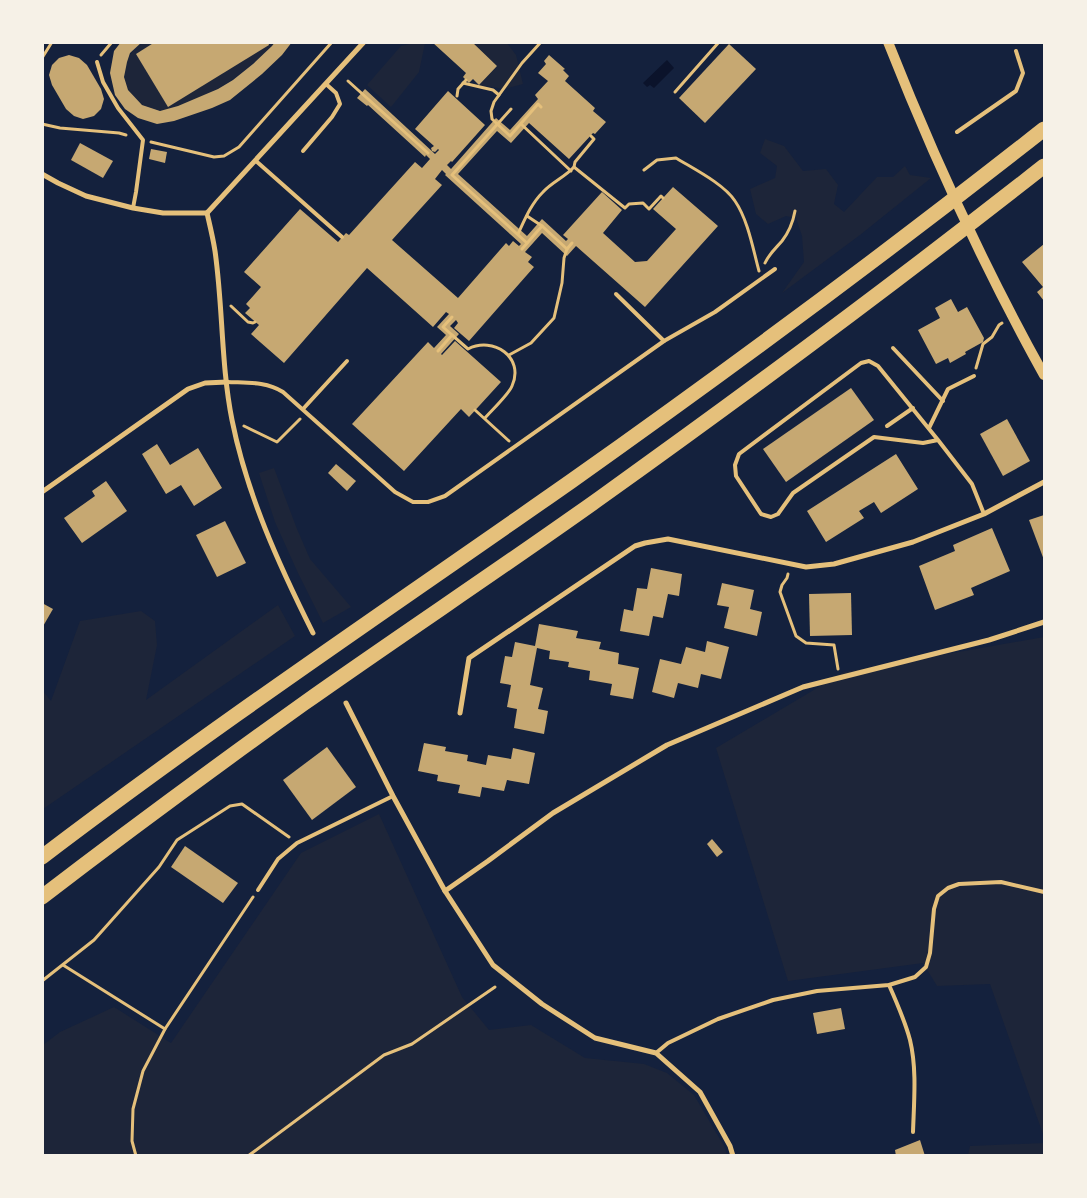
<svg xmlns="http://www.w3.org/2000/svg" width="1087" height="1198" viewBox="0 0 1087 1198" font-family="Cabin,sans-serif">
	<style>
		.green { fill: #1d2539 }
		.water { fill: #0b132b }
		.building { fill: #c6a872; fill-rule: evenodd }
		.lines { fill: none; stroke-linecap: round; stroke-linejoin: round }
		.path { stroke: #e5c07b; stroke-width: 3 }
		.service { stroke: #e5c07b; stroke-width: 4 }
		.minor { stroke: #e5c07b; stroke-width: 5 }
		.secondary { stroke: #e5c07b; stroke-width: 10 }
		.motorway { stroke: #e5c07b; stroke-width: 15 }
	</style>
	<rect width="100%" height="100%" fill="#14213d"/>
	<g class="green">
		<path d="M142 43H275C271 49 264 54 258 59 246 69 233 80 219 88 210 93 200 97 191 101 181 105 168 112 158 110 123 105 112 62 142 43Z"/>
		<path d="M414 43H425L419 72 391 107 367 85 401 46Z"/>
		<path d="M476 43H507L516 55 523 84 504 89 479 85 497 66 475 46Z"/>
		<path d="M765 139 784 146 803 171 826 169 838 185 834 204 844 212 877 177H893L905 166 910 175 931 178 860 235 782 293 804 262 802 236 796 218 786 216 768 224 756 214 750 189 775 178 777 166 760 153Z"/>
		<path d="M274 468 297 529 310 559 351 607 323 623 298 573 275 522 259 473Z"/>
		<path d="M278 605 295 636 43 809V691L51 701 80 621 141 611 155 621 157 645 146 700Z"/>
		<path d="M1044 637V1137L990 984 937 986 923 963 788 981 716 748 844 672Z"/>
		<path d="M379 814 462 997 489 1030 531 1025 585 1058 644 1064 667 1073 694 1095 724 1146 727 1155 43 1156V1045L60 1032 114 1007 171 1043 301 853Z"/>
		<path d="M1044 1143V1155H968L970 1146Z"/>
	</g>
	<path class="water" d="M667 60 674 68 654 88 650 85 647 87 643 83Z"/>
	<g class="building">
		<path d="M121 42H142L130 53 127 62 124 77 128 90 142 105 160 111 178 106 218 89 233 80 253 64 272 46 275 42H292L282 55 262 74 230 100 212 108 174 121 157 124 138 118 125 109 115 95 110 73 114 51Z"/>
		<path d="M155 42H268L269 45 168 107 136 54Z"/>
		<path d="M432 42H472L497 66 479 85 473 79 469 83 463 77 466 73Z"/>
		<path d="M729 44 756 69 705 123 679 98Z"/>
		<path d="M69 55 79 58 87 65 101 89 104 99 101 109 94 116 83 119 74 116 66 109 52 85 49 75 52 65 59 58Z"/>
		<path d="M549 55 565 69 563 70 569 76 565 81 595 108 593 111 606 122 595 134 593 133 569 159 529 123 511 143 497 131 458 174 527 236 542 219 566 241 568 239 563 235 602 192 622 210 603 233 635 262 647 261 676 229 653 209 673 187 718 226 645 307 576 246 567 256 542 233 525 252 532 257 528 262 534 267 469 341 454 328 458 323 456 320 450 326 459 334 441 354 442 355 455 341 501 382 469 417 461 409 404 471 352 424 428 342 434 348 446 335 437 327 449 314 446 312 433 327 367 268 284 363 251 334 259 325 245 313 250 308 246 304 261 287 244 272 300 209 338 242 346 233 349 235 415 162 422 168 430 159 426 155 425 157 368 105 367 106 357 98 365 89 435 154 439 150 438 149 435 152 432 151 431 148 434 146 415 129 448 91 485 125 452 162 451 161 447 165 451 169 496 118 510 130 538 99 535 95 548 81 538 73 546 64 544 61ZM442 170 446 174 445 175 521 244 519 246 513 241 509 246 506 243 458 298 392 240 442 185 435 179Z"/>
		<path d="M80 143 113 161 103 178 71 160Z"/>
		<path d="M151 149 167 152 165 163 149 159Z"/>
		<path d="M1044 244V301L1037 292 1043 287 1022 262Z"/>
		<path d="M951 299 958 312 967 307 984 338 983 342 965 352 966 354 950 363 948 358 936 364 918 330 940 318 935 308Z"/>
		<path d="M851 388 874 420 786 482 763 449Z"/>
		<path d="M1007 419 1030 461 1003 476 980 434Z"/>
		<path d="M157 444 170 465 198 448 222 488 194 506 181 485 166 494 142 454Z"/>
		<path d="M896 454 918 489 881 513 874 502 859 511 864 518 826 542 807 511Z"/>
		<path d="M336 464 356 481 347 491 328 473Z"/>
		<path d="M106 481 127 511 82 543 64 518 95 496 92 491Z"/>
		<path d="M1044 515V560L1029 520Z"/>
		<path d="M225 521 246 563 217 577 196 535Z"/>
		<path d="M992 528 1010 571 971 588 974 595 935 610 919 566 955 551 953 545Z"/>
		<path d="M651 568 682 574 679 596 668 594 663 618 653 616 649 636 620 631 624 609 633 611 637 588 647 589Z"/>
		<path d="M722 583 754 590 750 609 762 612 757 636 724 628 729 607 717 605Z"/>
		<path d="M851 593 852 635 810 636 809 594Z"/>
		<path d="M42 603 53 609 42 628Z"/>
		<path d="M539 624 578 631 576 638 601 642 599 649 619 653 618 664 639 668 633 699 610 695 612 684 589 680 590 671 568 667 569 662 549 659 550 651 537 648 530 685 543 688 538 709 548 711 544 734 514 728 517 709 507 707 511 685 500 683 505 656 512 657 515 642 535 646Z"/>
		<path d="M707 641 729 647 721 679 701 674 698 688 678 683 674 698 652 692 660 659 681 664 686 647 705 652Z"/>
		<path d="M424 743 446 747 445 751 468 755 467 761 486 765 488 755 511 759 513 748 535 753 529 784 507 780 504 791 482 787 480 797 458 793 460 785 437 781 438 775 418 771Z"/>
		<path d="M327 747 356 787 312 820 283 780Z"/>
		<path d="M712 839 723 852 717 857 707 844Z"/>
		<path d="M185 846 238 883 223 903 171 867Z"/>
		<path d="M841 1008 845 1029 817 1034 813 1013Z"/>
		<path d="M920 1140 925 1156H896L895 1150Z"/>
	</g>
	<g class="lines">
		<g class="path">
			<path d="M541 42 522 63 494 102 491 111 492 119 510 136 538 104 541 107"/>
			<path d="M101 55 112 42"/>
			<path d="M42 58 52 42"/>
			<path d="M348 81 428 153"/>
			<path d="M463 83 493 90 499 95"/>
			<path d="M675 92 719 42"/>
			<path d="M457 96 458 89 466 80"/>
			<path d="M511 109 452 175 527 243"/>
			<path d="M42 124 60 128 119 133 126 135"/>
			<path d="M521 124 571 171"/>
			<path d="M151 142 214 157 224 156 239 147 332 42"/>
			<path d="M574 167 575 162 594 139 591 136"/>
			<path d="M644 170 657 160 676 158C694 169 724 184 735 201 748 220 753 249 759 271"/>
			<path d="M518 234C525 219 531 204 543 192 552 182 565 177 574 167L625 208 629 204 643 203 649 209 661 196 663 198"/>
			<path d="M522 249 542 226"/>
			<path d="M567 249 572 243"/>
			<path d="M765 263C769 254 776 248 782 241 789 232 793 222 795 211"/>
			<path d="M231 306 248 322 253 323 255 322"/>
			<path d="M452 335 468 349C493 336 525 357 512 386 509 394 491 411 485 418"/>
			<path d="M438 351 452 335 443 327 452 317"/>
			<path d="M509 355 531 343 554 318 562 283 564 258 567 249 542 226 527 216"/>
			<path d="M976 368 983 344 992 337 999 325 1002 323"/>
			<path d="M475 410 509 441"/>
			<path d="M244 426 277 442 300 419"/>
			<path d="M788 574 787 578 782 585 780 592 796 636 806 643 834 645 838 669"/>
			<path d="M63 965 165 1029 253 897"/>
			<path d="M42 981 94 940 159 867 177 840 230 806 242 804 289 837"/>
			<path d="M136 1156 132 1141 133 1109 143 1071 165 1029"/>
			<path d="M248 1156 384 1055 412 1044 495 987"/>
		</g>
		<g class="service">
			<path d="M97 62 103 82 118 108 143 140 136 192 133 208"/>
			<path d="M957 132 1016 91 1023 73 1016 51"/>
			<path d="M303 151 332 117 340 104 336 93 326 84"/>
			<path d="M256 161 342 237"/>
			<path d="M616 294 664 341"/>
			<path d="M893 348 943 401"/>
			<path d="M227 382C246 383 266 381 283 392L395 492 413 502H428L445 496 664 341 715 312 775 269"/>
			<path d="M303 409 347 361"/>
			<path d="M887 426 913 408"/>
			<path d="M929 428 948 389 974 376"/>
			<path d="M938 440 878 366 869 361 861 363 739 454 735 465 736 476 761 514 771 517 778 514 793 493 874 437 923 443 938 440 972 484 984 514"/>
			<path d="M258 890 278 859 297 843 393 796"/>
			<path d="M889 985C897 1003 905 1021 910 1040 917 1069 914 1101 913 1132"/>
			<path d="M656 1053 668 1043 718 1019 773 1000 817 991 889 985 915 977 926 967 930 953 934 909 938 896 948 888 959 884 1001 882 1044 892"/>
		</g>
		<g class="minor">
			<path d="M42 174 58 183 86 196 133 208 163 213H207"/>
			<path d="M207 213C210 226 213 238 215 251 223 307 221 365 232 420 247 495 279 565 313 633"/>
			<path d="M207 213 364 42"/>
			<path d="M42 492 188 389 205 383 227 382"/>
			<path d="M346 703 393 796 423 851 445 891 493 965 542 1004 595 1038 656 1053 700 1092 730 1146 733 1156"/>
			<path d="M460 713 469 658 635 546 645 543 668 539 806 567 834 564 913 542 984 514 1044 482"/>
			<path d="M445 891 488 861 553 813 667 745 803 687 989 640 1044 622"/>
		</g>
		<path class="secondary" d="M888 42C933 156 985 269 1044 375"/>
		<g class="motorway">
			<path d="M42 857C214 726 393 606 570 482 731 368 889 251 1044 129"/>
			<path d="M42 897C128 831 215 767 303 704 402 634 502 568 600 498 751 390 899 280 1044 166"/>
		</g>
	</g>
	<rect width="1087" height="1198" fill="none" stroke="#f6f1e7" stroke-width="88"/>
</svg>
